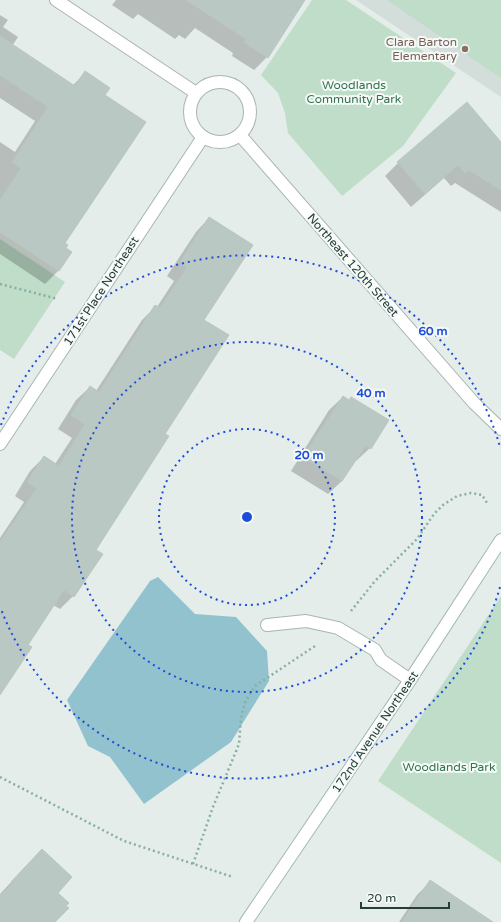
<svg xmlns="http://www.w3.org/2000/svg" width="501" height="922" viewBox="0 0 501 922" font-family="'Varela Round',sans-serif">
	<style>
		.built { fill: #d3ddd9 }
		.green { fill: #bfddc9 }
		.water { fill: #91c2ce }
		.shadow { fill: #0003 }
		.building { fill: #bac8c3; stroke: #b8c7c1 }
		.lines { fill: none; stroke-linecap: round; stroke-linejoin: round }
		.lane-casing { stroke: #a8b5b1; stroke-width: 14 }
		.street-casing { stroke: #a8b5b1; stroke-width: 14 }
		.secondary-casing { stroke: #a4b8b2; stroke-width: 14 }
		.path { stroke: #87afa4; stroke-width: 2.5; stroke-dasharray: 2 3; stroke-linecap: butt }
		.lane { stroke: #fff; stroke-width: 12 }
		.street { stroke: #fff; stroke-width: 12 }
		.secondary { stroke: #fff; stroke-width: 12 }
		.ring { fill: none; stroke: #1d4ed8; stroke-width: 2; stroke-dasharray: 2 4 }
		.education-dot { fill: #8d6e63; stroke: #f5faf8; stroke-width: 1.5 }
		.labels { text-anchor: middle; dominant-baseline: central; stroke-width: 4; stroke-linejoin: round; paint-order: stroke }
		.education-label { font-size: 12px; fill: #785e54; stroke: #f5faf8; text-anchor: end }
		.park-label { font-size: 12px; fill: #31734e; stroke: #f5faf8 }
		.street-label { font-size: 12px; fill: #253e39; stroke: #f5faf8 }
		.centre { fill: #1d4ed8; stroke: #f5faf8; stroke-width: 2 }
		.ring-label { font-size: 12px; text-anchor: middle; font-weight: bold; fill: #1d4ed8; stroke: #f5faf8; stroke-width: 4; stroke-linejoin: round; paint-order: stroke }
	</style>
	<rect width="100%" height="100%" fill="#e5edea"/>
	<path class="built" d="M356 0H501V97Z"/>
	<g class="green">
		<path d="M312 0H346L456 73 403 146 342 196 288 133 285 113 278 93 261 75Z"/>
		<path d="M387 0H501V78Z"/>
		<path d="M0 239 65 282 14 359 0 350Z"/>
		<path d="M501 596V863L378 781Z"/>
	</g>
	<path class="water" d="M158 577 195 614 236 617 267 651 269 681 231 742 144 804 110 757 88 746 67 700 150 581Z"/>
	<g class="shadow">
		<path d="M116 0H304L267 57 254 70 232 56 233 53 195 28 185 39 179 35 175 39 138 14 133 19 112 5Z"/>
		<path d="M0 15 8 20 3 27 18 37 12 46 72 86 85 73 104 95 64 243 59 270 45 284 0 254V142L15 152 35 121 0 98Z"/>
		<path d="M501 143V212L455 183 451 186 444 178 411 207 385 176 398 163Z"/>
		<path d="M209 218 202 320 164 434 95 550 73 596 60 609 53 605 26 645 0 692V538L24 502 15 496 30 471 44 457 55 464 72 438 58 429 76 400 90 387 96 391 142 320 156 306 157 307 174 281 167 276 196 232Z"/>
		<path d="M343 397 370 448 356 461 355 460 342 481 328 494 291 471 329 410Z"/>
		<path d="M29 863 57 893 54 922H0V894Z"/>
		<path d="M430 882 465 922H399L417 895Z"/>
	</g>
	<g class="building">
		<path d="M186 0H305L268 58 244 42 246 39Z"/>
		<path d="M0 36 75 86 85 71 110 88 105 95 146 122 65 243 68 245 66 248 72 252 59 271 0 232V200L21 168 12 162 48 107 0 75Z"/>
		<path d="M467 102 501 142V190L469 170 465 173 458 165 425 194 397 162Z"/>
		<path d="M209 217 253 245 204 320 229 335 165 434 169 436 96 550 103 554 74 597 64 590 28 645 32 647 0 695V542L37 488 27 482 44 456 59 466 85 424 71 415 90 386 99 392 155 305 160 308 187 267 180 262Z"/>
		<path d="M343 396 349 400 351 397 389 420 371 449 366 445 342 481 303 457Z"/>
		<path d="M42 849 72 877 58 893 69 903 66 906 69 908 55 922H0V896L13 883 11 882Z"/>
		<path d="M430 880 493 922H402Z"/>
	</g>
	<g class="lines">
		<defs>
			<path id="lane" d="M267 625 306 621 338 628 375 650 381 660 410 680"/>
			<g id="street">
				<path d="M56 0 196 93"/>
				<circle cx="220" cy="112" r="30"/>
				<path d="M240 135 474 403 501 429"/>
				<path d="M0 444 203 137"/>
			</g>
			<path id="secondary" d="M246 922 410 680 501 540"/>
		</defs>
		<use href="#lane" class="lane-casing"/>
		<use href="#street" class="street-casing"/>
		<use href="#secondary" class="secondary-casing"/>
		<g class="path">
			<path d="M0 284 58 299"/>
			<path d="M351 611 375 581 417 539 434 514 443 505 457 496 471 493 482 495 487 503"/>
			<path d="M0 777 124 841 233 877"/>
			<path d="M193 864 213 807 239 744 241 718 245 702 255 686 315 646"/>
		</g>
		<use href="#lane" class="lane"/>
		<use href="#street" class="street"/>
		<use href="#secondary" class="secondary"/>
	</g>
	<g class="ring">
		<circle cx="247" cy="517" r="88"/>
		<circle cx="247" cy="517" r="175"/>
		<path d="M500 587A263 263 0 0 1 1 609M1 425A263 263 0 0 1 500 447"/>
	</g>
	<circle class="education-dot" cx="465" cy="49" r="4"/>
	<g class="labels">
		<g class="education-label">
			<text x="457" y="42">Clara Barton<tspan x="457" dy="14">Elementary</tspan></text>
		</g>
		<g class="park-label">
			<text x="354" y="85">Woodlands<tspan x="354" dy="14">Community Park</tspan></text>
			<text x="449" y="767">Woodlands Park</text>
		</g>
		<g class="street-label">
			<text transform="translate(353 265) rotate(49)">Northeast 120th Street</text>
			<text transform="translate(101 291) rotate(-57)">171st Place Northeast</text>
			<text transform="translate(375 732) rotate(-56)">172nd Avenue Northeast</text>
		</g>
	</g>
	<circle cx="247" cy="517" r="6" class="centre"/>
	<g class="ring-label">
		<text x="433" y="335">60 m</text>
		<text x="371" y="397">40 m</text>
		<text x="309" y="459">20 m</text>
	</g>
	<path d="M361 902v6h88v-6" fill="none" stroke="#253e39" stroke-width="2"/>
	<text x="367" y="902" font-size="12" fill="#253e39" stroke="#f5faf8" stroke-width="3" paint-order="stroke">20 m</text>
</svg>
